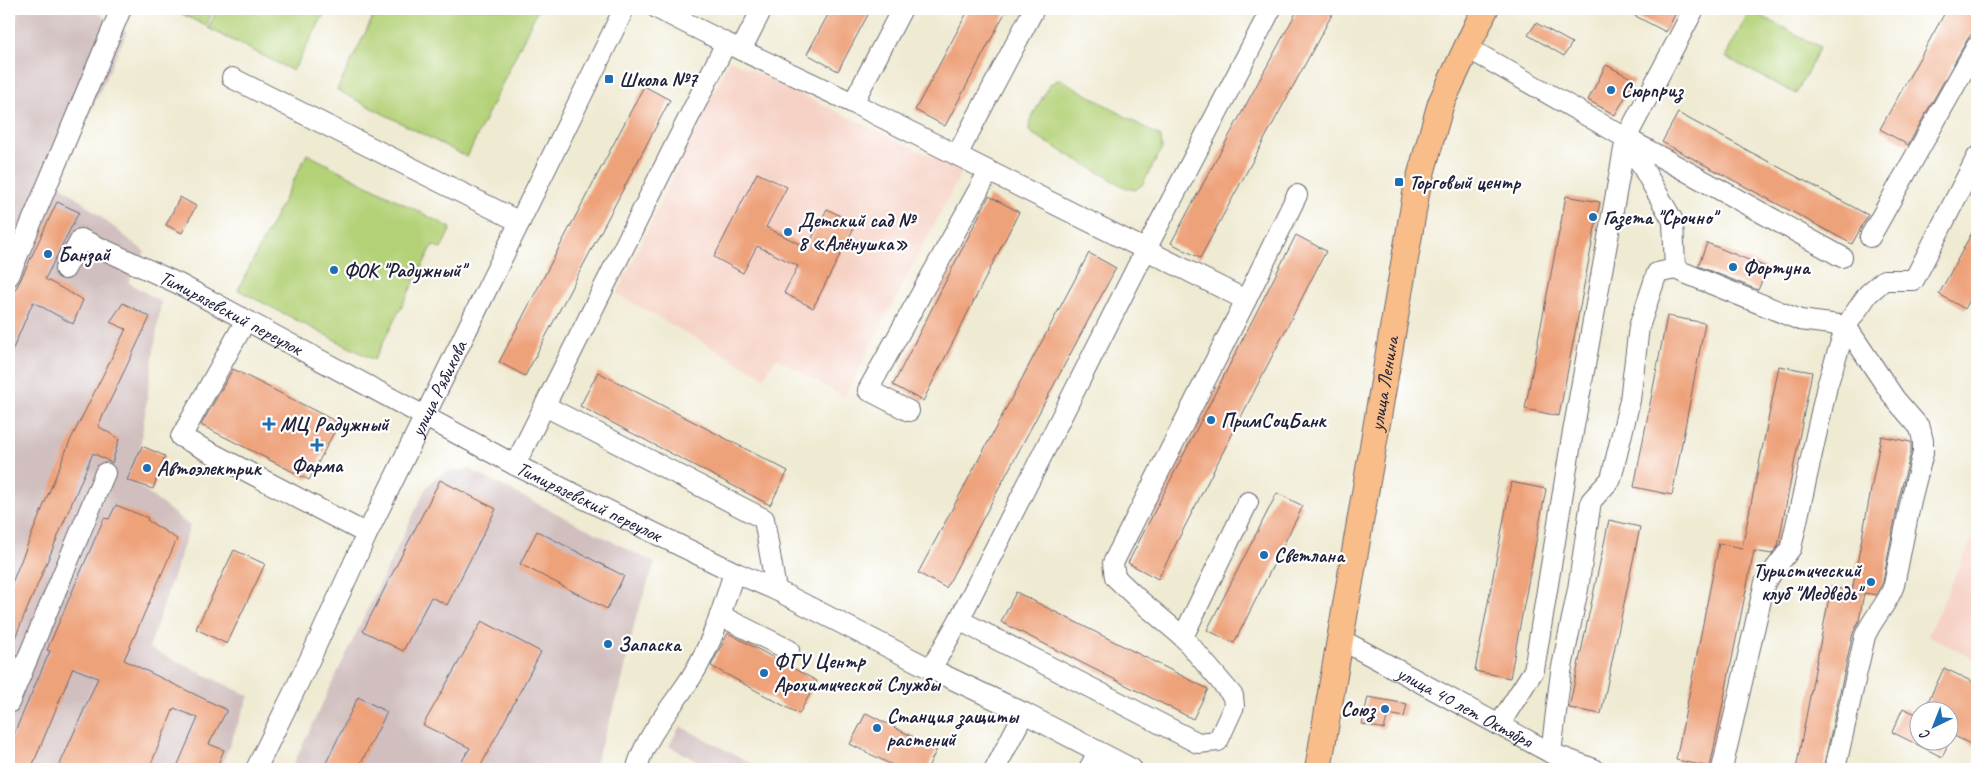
<svg xmlns="http://www.w3.org/2000/svg" width="1986" height="778" viewBox="0 0 1986 778" font-family="Caveat,sans-serif">
	<style>
		.built { fill: #f6d1c5 }
		.industrial { fill: #d1bfbf }
		.green { fill: #b3d177; stroke: #6a7a59 }
		.building { fill: #eea27a }
		.lines { fill: none; stroke-linecap: round; stroke-linejoin: round }
		.minor-casing { stroke: #6a6870; stroke-width: 22 }
		.major-casing { stroke: #6a6870; stroke-width: 28 }
		.minor { stroke: #fff; stroke-width: 20 }
		.major { stroke: #f8bd89; stroke-width: 26 }
		.poi-dot { fill: #1f6fb2; stroke: #fff; stroke-width: 2 }
		.labels { text-anchor: middle; dominant-baseline: central; stroke-width: 4.5; stroke-linejoin: round; paint-order: stroke }
		.poi-label { font-size: 20px; font-weight: bold; fill: #22223b; stroke: #fff; text-anchor: start }
		.street-label { font-size: 20px; fill: #22223b; stroke: #fff }
	</style>
	<rect width="100%" height="100%" fill="#fff"/>
	<filter id="ink" filterUnits="userSpaceOnUse"><feTurbulence type="fractalNoise" baseFrequency=".02" numOctaves="2"/><feDisplacementMap in="SourceGraphic" scale="10" xChannelSelector="R" yChannelSelector="G"/><feConvolveMatrix kernelMatrix="1 2 1 2 8 2 1 2 1" color-interpolation-filters="sRGB"/></filter>
	<filter id="wash" filterUnits="userSpaceOnUse"><feTurbulence type="fractalNoise" baseFrequency=".0096" numOctaves="4" result="noise"/><feDisplacementMap in="SourceGraphic" scale="20" xChannelSelector="R" yChannelSelector="G"/><feGaussianBlur stdDeviation="1.12" result="paint"/><feColorMatrix in="noise" values="0 0 0 0 0 0 0 0 0 0 0 0 0 0 0 0 0 1.4 0 .05"/><feComposite in="paint" operator="in"/></filter>
	<g filter="url(#wash)">
		<rect width="100%" height="100%" fill="#efead2"/>
		<g class="built">
			<path d="M729 60 962 171 844 397 776 358 764 377 617 294Z"/>
			<path d="M1977 528V661L1928 635Z"/>
		</g>
		<g class="industrial">
			<path d="M20 9H91L127 32 58 183 145 252 128 282 161 302 135 483 190 526 149 648 249 696 220 769H9V33Z"/>
			<path d="M469 469 655 563 636 617 620 690 593 769H291L426 488 436 477 446 472Z"/>
			<path d="M680 726 762 769H711L669 746Z"/>
		</g>
		<g class="green">
			<path d="M172 9H214L206 26Z"/>
			<path d="M218 9H327L293 71 208 28Z"/>
			<path d="M377 9H538L467 157 337 90Z"/>
			<path d="M1750 10 1820 47 1796 94 1725 57Z"/>
			<path d="M1058 80H1062L1161 137 1162 149 1142 185 1135 190 1126 188 1031 133 1029 130 1030 120 1050 84Z"/>
			<path d="M307 154 451 228 441 249 433 245 374 360 238 290Z"/>
		</g>
		<g id="blocks">
			<g class="building">
				<path d="M831 9H871L838 71 807 54Z"/>
				<path d="M969 9H1007L945 126 915 110Z"/>
				<path d="M1298 9H1335L1200 258 1171 243Z"/>
				<path d="M1622 9H1678L1666 32Z"/>
				<path d="M1947 9H1977V26L1967 40 1908 145 1880 129Z"/>
				<path d="M1536 23 1572 43 1564 56 1528 35Z"/>
				<path d="M1606 65 1635 80 1615 115 1588 100Z"/>
				<path d="M644 86 670 100 525 376 499 362Z"/>
				<path d="M1678 113 1868 215 1852 244 1662 142Z"/>
				<path d="M757 173 787 187 766 227 807 248 827 209 856 224 813 308 784 293 798 266 757 246 743 273 714 257Z"/>
				<path d="M989 196 1019 212 923 401 893 385Z"/>
				<path d="M1566 196 1600 202 1559 416 1525 409Z"/>
				<path d="M180 197 196 206 182 233 166 225Z"/>
				<path d="M57 202 79 212 45 279 83 300 73 324 33 302 9 358V300L20 281Z"/>
				<path d="M1977 223V287L1965 309 1939 294Z"/>
				<path d="M1296 235 1326 251 1158 579 1128 563Z"/>
				<path d="M1707 243 1768 268 1758 290 1698 266Z"/>
				<path d="M1089 253 1116 268 946 588 918 573Z"/>
				<path d="M123 303 150 317 98 426 119 439 112 463 93 453 9 652V590L70 441 126 329 110 322Z"/>
				<path d="M1667 316 1705 323 1672 495 1634 487Z"/>
				<path d="M1779 366 1812 372 1778 546 1772 554 1754 551 1710 767 1676 760 1719 543 1742 548Z"/>
				<path d="M233 369 339 423 309 480 201 425Z"/>
				<path d="M598 372 788 471 770 505 580 406Z"/>
				<path d="M1881 436 1911 442V452L1899 498 1883 582 1876 595 1864 593 1859 621 1853 633 1823 769H1796L1831 587 1852 591Z"/>
				<path d="M142 446 165 456 153 489 127 480Z"/>
				<path d="M440 480 496 509 447 605 431 597 403 651 363 631Z"/>
				<path d="M1511 482 1546 489 1510 678 1475 671Z"/>
				<path d="M1277 493 1303 506 1234 643 1207 630Z"/>
				<path d="M116 505 148 518 147 520 177 539 124 660 227 710 209 744 224 750 216 769H176L198 718 174 708 149 769H58L98 678 73 668 31 769H9V745L50 651 47 650 104 518 109 519Z"/>
				<path d="M1609 520 1640 527 1601 714 1569 708Z"/>
				<path d="M537 531 624 576 607 609 520 564Z"/>
				<path d="M234 550 265 564 227 644 196 629Z"/>
				<path d="M1016 592 1208 689 1193 719 1001 622Z"/>
				<path d="M482 621 541 652 479 769H457L470 748 423 725Z"/>
				<path d="M728 633 817 681 799 714 711 666Z"/>
				<path d="M1944 668 1977 684V747L1948 733V710H1924Z"/>
				<path d="M358 697 387 712 358 769H323Z"/>
				<path d="M1368 697 1407 704 1404 717 1388 714 1384 729 1362 724Z"/>
				<path d="M1903 708 1918 715V740H1950L1942 757 1892 732Z"/>
				<path d="M866 713 937 749 927 769H900L850 744Z"/>
			</g>
		</g>
	</g>
	<g filter="url(#ink)">
		<use href="#blocks" fill-opacity="0" stroke="#6a6870" stroke-width="1"/>
		<g class="lines">
			<defs>
				<g id="minor">
					<path d="M658 9 726 43 853 103 1246 300 1113 563 1115 577 1138 599 1183 637 1233 696 1234 706 1218 741 1198 743 959 620"/>
					<path d="M1466 47 1626 138 1694 9"/>
					<path d="M741 50 762 9"/>
					<path d="M232 78 520 222"/>
					<path d="M853 103 902 9"/>
					<path d="M1626 138 1673 221 1675 269 1800 320 1846 326 1895 399 1920 428 1923 441V453L1911 500 1894 585C1888 604 1873 617 1865 636L1835 769"/>
					<path d="M1626 138 1842 257"/>
					<path d="M957 155 1034 9"/>
					<path d="M1870 237 1977 46"/>
					<path id="s1" d="M65 269 81 239 179 284 515 465 734 572 776 590 931 669 1024 713 1132 769"/>
					<path d="M9 276 121 9"/>
					<path d="M1246 300 1297 195"/>
					<path d="M246 320 181 437 367 534"/>
					<path d="M545 406 764 519 776 590"/>
					<path d="M909 411 868 390 989 171"/>
					<path d="M515 465 726 43"/>
					<path d="M721 616 789 650"/>
					<path d="M1183 637 1248 502"/>
					<path id="s2" d="M1340 639 1551 753 1594 769"/>
					<path d="M931 669 959 620 1145 251 1271 9"/>
					<path d="M9 703 105 473"/>
					<path d="M1499 725 1534 670 1571 443 1626 138"/>
					<path d="M1551 753 1561 672 1578 589 1591 501 1611 479 1630 400 1639 327 1657 273 1675 269"/>
					<path id="s3" d="M256 769 309 661 367 534 624 9"/>
					<path d="M640 769 638 764C649 731 674 705 692 676 712 644 723 608 734 572"/>
					<path d="M995 769 1024 713"/>
					<path d="M1089 769 1098 752"/>
					<path d="M1722 769 1765 582 1791 548 1827 386 1846 326 1868 294 1884 280H1914L1977 157"/>
				</g>
				<g id="major">
					<path id="s4" d="M1318 769 1417 188 1441 103 1485 9"/>
				</g>
			</defs>
			<use href="#minor" class="minor-casing"/>
			<use href="#major" class="major-casing"/>
			<use href="#minor" class="minor"/>
			<use href="#major" class="major"/>
		</g>
	</g>
	<g class="poi-dot">
		<rect x="604" y="74" width="10" height="10" rx="2.5"/>
		<circle cx="1611" cy="90" r="5"/>
		<rect x="1394" y="177" width="10" height="10" rx="2.5"/>
		<circle cx="1593" cy="217" r="5"/>
		<circle cx="788" cy="232" r="5"/>
		<circle cx="48" cy="254" r="5"/>
		<circle cx="1733" cy="267" r="5"/>
		<circle cx="334" cy="270" r="5"/>
		<circle cx="1211" cy="420" r="5"/>
		<path d="M266.5 416.5h5v5h5v5h-5v5h-5v-5h-5v-5h5z"/>
		<path d="M314.5 437.5h5v5h5v5h-5v5h-5v-5h-5v-5h5z"/>
		<circle cx="147" cy="468" r="5"/>
		<circle cx="1264" cy="555" r="5"/>
		<circle cx="1871" cy="582" r="5"/>
		<circle cx="608" cy="644" r="5"/>
		<circle cx="764" cy="673" r="5"/>
		<circle cx="1385" cy="709" r="5"/>
		<circle cx="877" cy="728" r="5"/>
	</g>
	<g class="labels">
		<g class="poi-label">
			<text x="619" y="79">Школа №7</text>
			<text x="1621" y="90">Сюрприз</text>
			<text x="1409" y="182">Торговый центр</text>
			<text x="1603" y="217">Газета "Срочно"</text>
			<text x="798" y="220">Детский сад №<tspan x="798" dy="23">8 «Алёнушка»</tspan></text>
			<text x="58" y="254">Банзай</text>
			<text x="1743" y="267">Фортуна</text>
			<text x="344" y="270">ФОК "Радужный"</text>
			<text x="1221" y="420">ПримСоцБанк</text>
			<text x="280" y="424">МЦ Радужный</text>
			<text x="317" y="465" text-anchor="middle">Фарма</text>
			<text x="157" y="468">Автоэлектрик</text>
			<text x="1274" y="555">Светлана</text>
			<text x="1861" y="570" text-anchor="end">Туристический<tspan x="1861" dy="23">клуб "Медведь"</tspan></text>
			<text x="618" y="644">Запаска</text>
			<text x="774" y="661">ФГУ Центр<tspan x="774" dy="23">Арохимической Службы</tspan></text>
			<text x="1375" y="709" text-anchor="end">Союз</text>
			<text x="887" y="716">Станция защиты<tspan x="887" dy="23">растений</tspan></text>
		</g>
		<g class="street-label">
			<text stroke="none"><textPath href="#s1" startOffset="201">Тимирязевский переулок</textPath></text>
			<text stroke="none"><textPath href="#s4" startOffset="391">улица Ленина</textPath></text>
			<text stroke="none"><textPath href="#s3" startOffset="422">улица Рябикова</textPath></text>
			<text stroke="none"><textPath href="#s1" startOffset="606">Тимирязевский переулок</textPath></text>
			<text stroke="none"><textPath href="#s2" startOffset="142">улица 40 лет Октября</textPath></text>
		</g>
	</g>
	<rect width="1986" height="778" fill="none" stroke="#fff" stroke-width="30"/>
	<g transform="translate(1934 726) rotate(223)"><circle r="24" fill="#ffffff" stroke="#a7a7b1"/>
	<path d="M0-4L9 19L0 12L-9 19Z" fill="#1f6fb2"/>
	<text y="-8" font-size="14" font-weight="bold" text-anchor="middle" fill="#22223b">С</text>
	</g>
</svg>
